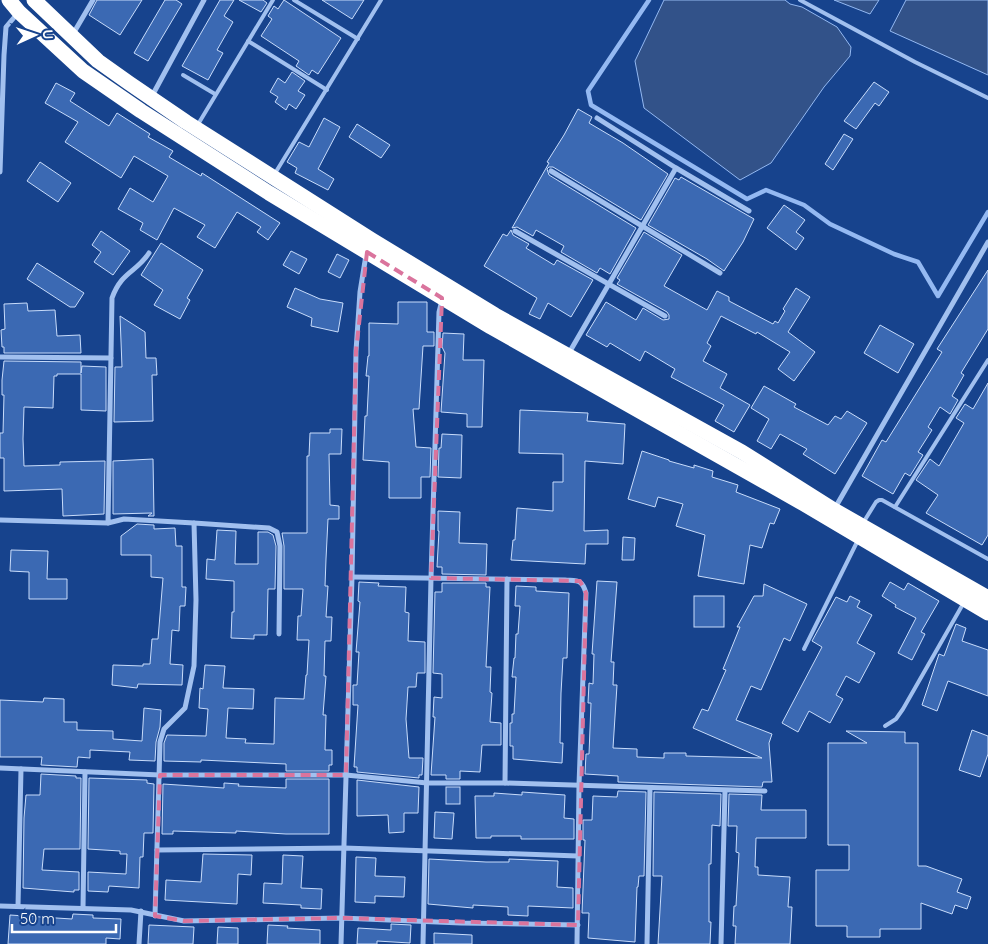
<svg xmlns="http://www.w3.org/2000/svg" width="988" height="944" viewBox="0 0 988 944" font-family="Quicksand,sans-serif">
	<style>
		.water { fill: #325289; stroke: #94b9f2 }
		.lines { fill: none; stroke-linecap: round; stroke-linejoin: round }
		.stream { stroke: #94b9f2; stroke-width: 4.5 }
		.building { fill: #3b69b3; stroke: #c8dcfb }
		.lane { stroke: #a1c0ef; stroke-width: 4 }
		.street { stroke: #a1c0ef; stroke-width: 5 }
		.highway { stroke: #fff; stroke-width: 15 }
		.marked { fill: none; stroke: #da749d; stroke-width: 4; stroke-dasharray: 10 6; stroke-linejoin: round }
	</style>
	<rect width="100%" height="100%" fill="#17438d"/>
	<g class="water">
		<path d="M664 0H785L790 4 802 7 837 27 851 47 850 56 824 87 771 163 740 180 644 108 635 61Z"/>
		<path d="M834 0H879L870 14Z"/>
		<path d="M906 0H988V75L890 31Z"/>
	</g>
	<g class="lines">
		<path class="stream" d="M649 0 588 91 591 105 747 199 766 190 804 205 830 224 894 254 918 262 938 296 988 212"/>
	</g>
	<g class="building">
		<path d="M97 0H142L120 35 89 15Z"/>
		<path d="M165 0H176L182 4 148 61 134 53Z"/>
		<path d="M220 0H234L224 16 233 22 217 50 223 53 208 80 182 66Z"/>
		<path d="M239 0H263L267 3 261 12Z"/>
		<path d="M284 0 341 38 318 74 312 70 309 75 296 66 299 61 261 36 272 19 268 16 274 6 278 9Z"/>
		<path d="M322 0H364L352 19Z"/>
		<path d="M292 72 305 81 298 91 305 95 296 109 289 104 286 110 275 102 278 97 270 92 278 78 285 83Z"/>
		<path d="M874 82 889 92 879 106 875 103 856 129 844 121Z"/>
		<path d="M56 83 75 93 70 101 109 126 117 113 150 134 148 137 173 151 169 157 201 176 202 173 280 223 268 240 257 232 261 227 237 212 215 248 197 237 205 225 174 208 157 240 140 230 143 223 118 209 130 188 153 202 168 176 134 156 121 178 65 142 78 122 45 103Z"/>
		<path d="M578 109 592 117 589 123 623 143 668 174 641 220 553 167H549L547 169 549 175 636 228 610 274 600 268 597 273 561 252 564 246 536 230 533 236 517 227 512 228 549 163 547 162 564 135Z"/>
		<path d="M324 118 340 127 318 169 334 179 328 190 295 173 297 168 287 162 299 142 309 147Z"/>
		<path d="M357 124 390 145 381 158 349 137Z"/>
		<path d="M844 134 853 139 833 170 825 164Z"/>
		<path d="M40 162 71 183 58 202 27 181Z"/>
		<path d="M681 177 754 219 743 242 724 271 707 259 648 225 675 178 679 180Z"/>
		<path d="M784 205 805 220 796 232 804 238 796 250 767 228Z"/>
		<path d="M511 230 513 235 529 244 526 248 554 265 557 260 593 280 571 317 548 303 540 319 529 314 537 298 484 266 503 234 507 236Z"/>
		<path d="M101 231 130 251 113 275 94 262 101 252 92 245Z"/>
		<path d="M644 232 682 255 664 286 707 310 717 291 729 297V301L773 324 775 321 778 323 785 311 783 309 796 288 810 297 788 332 815 352 794 381 778 369 790 352 757 332 756 334 721 316 707 343 711 346 703 361 727 374 720 388 750 405 734 432 715 421 724 405 671 377 675 369 645 351 640 361 610 343 607 347 586 335 606 302 636 320 643 308 663 320 669 319V315L667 312 617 284 620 280 617 278Z"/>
		<path d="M161 243 203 270 187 298 190 300 180 319 154 305 163 290 141 275Z"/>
		<path d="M291 251 307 259 299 274 283 265Z"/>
		<path d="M337 254 349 260 340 278 328 272Z"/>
		<path d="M37 263 84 293 75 307H70L27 279Z"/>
		<path d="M988 270V329L961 373 964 375 952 396 958 400 950 414 940 407 928 427 932 430 918 452 923 455 910 476 905 473 893 494 862 476 882 440 886 442 942 352 937 349Z"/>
		<path d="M295 288 320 299 343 303 338 332 311 326 312 318 287 307Z"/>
		<path d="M398 302H427V332H434V346H423L419 409H413L416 447 431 448 430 477H421V498H389V462L363 460 365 416H367L369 376H366L368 356H369V323L398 324Z"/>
		<path d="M27 303 28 311 55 310 57 336 80 335 81 353H4V347H2L1 330 5 329 4 304Z"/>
		<path d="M120 316 145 332 146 358H156L157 375H152L153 421 114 422 115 367H122Z"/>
		<path d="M880 325 914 344 898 373 864 353Z"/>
		<path d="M443 333 464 334 463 360H484L482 427H467V414L441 412 445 353 442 347Z"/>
		<path d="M4 361 81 362V373L82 366 106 367V411L81 410V374H57V376H54L53 408 24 407 23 439 24 466 60 465V462L105 461 104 514 63 516 62 489 4 491V458H0V433H3L4 395H2V380Z"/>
		<path d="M988 383V535L982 545 926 513 938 495 916 480 930 459 939 466 964 423 956 418 965 404 973 409Z"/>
		<path d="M764 386 796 404 794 407 828 425 835 416 841 419 847 411 867 423 835 474 803 454 807 449 780 434 771 449 757 441 769 419 751 408Z"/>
		<path d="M520 410 588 413 587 421 625 424 623 464 585 461 584 531 608 530V544H586L585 564 511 560 513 540H515L517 508 553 511V482H563V454L519 453Z"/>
		<path d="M330 429H342L341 454H329L330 505 339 506V519H328L326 559 325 586H328L326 617H332L331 641H325L324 676H326L323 715H326L325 750H332V765H329V771H286V764L201 760V762L164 761V743L167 735 206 736 208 709 199 708 200 688 203 689 205 665 225 666 223 688 254 689 253 709 228 708 226 738 246 739 245 743 274 744 275 698 304 699 306 675H307L309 640H297L298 616H301L303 589H284V546L282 533H307V456H309L310 433H330Z"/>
		<path d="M442 434 462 435 461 478 438 477 439 448H441Z"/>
		<path d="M642 451 669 460V461L694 468V465L713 471 712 477 738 485 736 492 780 509 774 524 770 523 762 548 750 545 744 584 698 576 705 535 676 526 683 504 658 497 655 507 628 499Z"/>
		<path d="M153 459 154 516H148L152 513 113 514V461Z"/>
		<path d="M438 511 460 512 459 543 487 544 486 575 442 574V567H437L439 531H438Z"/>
		<path d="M137 524 154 525V529L175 528 176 546H182V587H186L185 606H180L179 631 172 630 170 664 183 665 182 685 138 684 137 688 112 685 113 665 143 666V664H150L152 639H158L163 578 151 577V555H121V536Z"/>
		<path d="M217 530 236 531 235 564H258V532H268L273 535 276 546 275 589H268L267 635H254V639L231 638 232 612H234V581L206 579 207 559 215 560Z"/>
		<path d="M623 537 635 538 634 560H622Z"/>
		<path d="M11 550 48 551 47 579H67V599H29V572L10 571Z"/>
		<path d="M597 581 617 582 611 662H614L613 685H617L613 748 637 749V757L664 758V753H686V756L762 758 693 728 702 709 708 711 726 670 723 669 740 627H737L754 596H763L764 584 807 604 790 641 784 638 761 690 751 686 736 720 772 734 769 743 772 782H763L762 787 618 782V776L585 774 586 754H589L591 703H588L589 683 593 684 594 654H592Z"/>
		<path d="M359 582 379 583 378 586 406 587 405 612 409 613 408 641 425 642V673H417L416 687H408L406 719 409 758H423L422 775H419V778L357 772V767H354L358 705H353V685H357L359 652H356L360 602 358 601Z"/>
		<path d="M890 582 904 590 908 583 939 601 921 632 925 634 912 660 898 653 916 618 895 607 896 605 882 596Z"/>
		<path d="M442 583H486V587H490L486 667H491L490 692 492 693 490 722 501 723V745H482L480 772 460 771V779H446V775H431L435 717H433L434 697 442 698V674L433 673 435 592H442Z"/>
		<path d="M516 586 536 587V591L569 593 567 658H563L561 693 560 743H563L562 763 513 759V746H510V723H512V714H514L516 677H512L514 658H515L516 634H518L520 606H515Z"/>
		<rect x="694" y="596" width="30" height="31"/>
		<path d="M850 596 860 601 857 607 872 615 857 643 875 653 859 683 846 676 836 695 843 699 830 723 809 711 798 732 782 723 822 647 812 641 836 597 847 602Z"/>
		<path d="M956 624 966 628 962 641 988 650V696L948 681 937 711 922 705 939 654 944 656Z"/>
		<path d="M44 698 64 699V722H77V730L113 731V739L142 741 144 708 161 710 160 727 156 742 155 761 129 760 130 752 90 750V758L78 757 77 767 41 765 42 757H0V700L43 702Z"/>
		<path d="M972 730 988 736V754L980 777 959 770Z"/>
		<path d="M846 731 905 732V743H918V866H926L962 879 957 892 971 897 967 909 955 905 952 914 921 903V929H880V937H847V926H816V870H849V845H828V743H867Z"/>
		<path d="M41 774 76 776V778H81L80 849H44L42 870 79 872V890H74V892L23 888 24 818 26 795H40Z"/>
		<path d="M89 778 147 780V783L154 784 153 833H144L143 857H140L139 888 109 886 108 892 88 891V872L126 874 127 854H120V851L88 849Z"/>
		<path d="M286 779H329V834H286L236 831V833L173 831V834H162L163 784 224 788V783L239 784 238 786 286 788Z"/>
		<path d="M357 780 419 787 418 813H404V832L389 833 388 815 357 816Z"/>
		<rect x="446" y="787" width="14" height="17"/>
		<path d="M618 791 646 792 644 876H639L638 887H637L635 942 588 938 589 913H582L585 840H583V820H592L593 796 617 797Z"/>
		<path d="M522 792 565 795 564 818 574 819V839H521V836H491V838H476L475 796H494V793L522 795Z"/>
		<path d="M654 792 721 794 720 826 712 825 711 864H709V922H711L710 944H658L662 876H653Z"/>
		<path d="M729 794 762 795 761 810H806V838H756L755 867H758V875L790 877 788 907H792L790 944H735L736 926H733L734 906H736L739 853 736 852 737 826H728Z"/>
		<path d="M435 812 454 813 452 839 434 838Z"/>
		<path d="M203 854 252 855 251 875 238 874 237 904 165 900 166 880 201 882Z"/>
		<path d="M283 855 303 856 301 888 322 889 321 909 301 908V905L263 903 264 883 282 884Z"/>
		<path d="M356 857 376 858 375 876 405 877 404 897 375 896V903L355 902Z"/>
		<path d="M429 859 486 862H509V859L558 861 557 887 573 888V908L528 906V916L508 915V907L473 905V908L428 904Z"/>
		<path d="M73 914 93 915V918L121 919 120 939 106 938V944H8L10 915 72 919Z"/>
		<path d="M391 924 411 925 410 943 377 941V944H357L358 928 391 930Z"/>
		<path d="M149 925 194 927 193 944H148Z"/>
		<path d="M268 925 288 926 287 928 320 930V944H267Z"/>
		<path d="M218 927 238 928V944H217Z"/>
		<path d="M434 933 472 935V944H434Z"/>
	</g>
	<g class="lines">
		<g class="lane">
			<path d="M294 0 358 39"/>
			<path d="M800 0 915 62 988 98"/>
			<path d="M248 41 327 90"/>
			<path d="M183 75 215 94"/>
			<path d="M197 126 273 0"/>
			<path d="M274 175 381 0"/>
			<path d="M895 507 988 360"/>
			<path d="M863 523 876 502 879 500H882L988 559"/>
			<path d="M804 649 858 540"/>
			<path d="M885 726 896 719 903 709 963 604"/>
		</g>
		<g class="street">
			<path d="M73 34 93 0"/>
			<path d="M152 96 204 0"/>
			<path d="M597 118 676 168 749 211"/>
			<path d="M551 171 720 273"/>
			<path d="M0 172 4 55 6 27 17 14"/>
			<path d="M515 231 665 316"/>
			<path d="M149 253C136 273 122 271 112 298L108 523 124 519 194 523"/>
			<path d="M569 353 676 168"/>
			<path d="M0 357 111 358"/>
			<path d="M835 508 988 242"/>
			<path d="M0 520 108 523"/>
			<path d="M352 577 565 580C578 581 582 579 586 593L579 785 577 944"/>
			<path d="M0 768 160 775H346L427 783H505L765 791"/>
			<path d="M505 783 507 579"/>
			<path d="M157 850 344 848 578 856"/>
			<path d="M0 906 131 910 184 921 341 918 461 923 578 925"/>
			<path d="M18 906 21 769"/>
			<path d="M83 908 85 772"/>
			<path d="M155 916 160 742 164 729 185 708 194 666 196 600 194 523 269 528 277 532 280 546 279 634"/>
			<path d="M139 944 141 911"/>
			<path d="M341 944 352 577 356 351 360 292 366 255"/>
			<path d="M423 944 431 578 439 312 442 300"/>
			<path d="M647 944 650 788"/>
			<path d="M721 944 725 791"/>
		</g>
		<g class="highway">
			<path d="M9 0 19 12 83 71 141 111 269 193 491 327 804 504 988 613"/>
			<path d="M34 0 98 61 129 83 186 122 372 240 495 315 742 452 834 510 988 598"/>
		</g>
	</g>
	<path class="marked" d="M367 252 442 298 431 578 580 581 586 593 578 925 341 918 184 921 155 916 160 775H346L356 351Z"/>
	<g transform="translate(35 35) rotate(87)" stroke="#17438d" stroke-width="4" paint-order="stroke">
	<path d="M0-4L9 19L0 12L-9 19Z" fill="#ffffff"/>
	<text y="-8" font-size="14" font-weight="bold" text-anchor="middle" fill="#ffffff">U</text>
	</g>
	<path d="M12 924v8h104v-8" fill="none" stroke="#ffffff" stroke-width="2.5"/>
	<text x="20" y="924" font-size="15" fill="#ffffff" stroke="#17438d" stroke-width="4" paint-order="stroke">50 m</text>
</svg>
